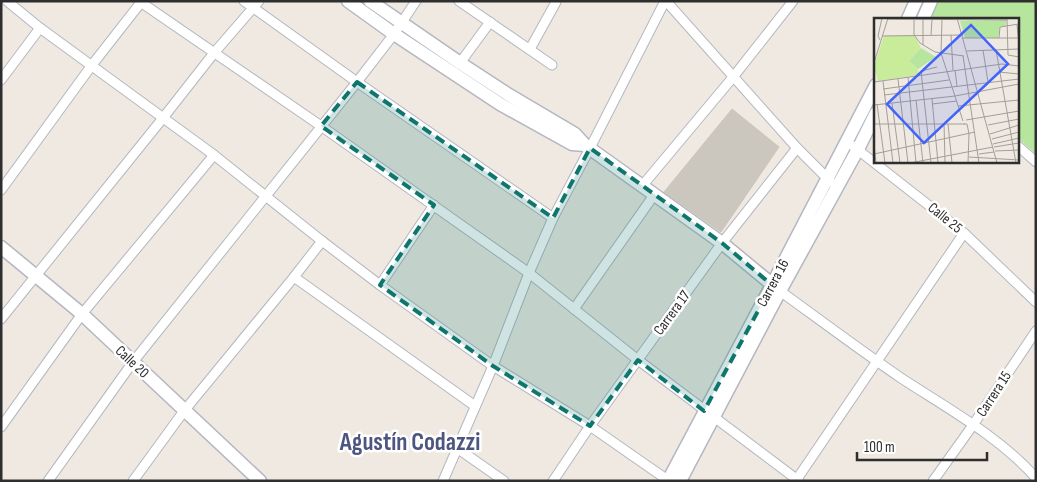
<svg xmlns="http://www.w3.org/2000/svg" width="1037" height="482" viewBox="0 0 1037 482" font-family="'Sofia Sans Condensed',sans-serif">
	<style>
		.green { fill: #b6e59e }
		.building { fill: #cbc7bf; stroke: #cbc5ba }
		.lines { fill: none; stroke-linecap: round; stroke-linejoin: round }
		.street-casing { stroke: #b4b7c1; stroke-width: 11 }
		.secondary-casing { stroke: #b4b7c1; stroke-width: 15 }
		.street { stroke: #fff; stroke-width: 9 }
		.secondary { stroke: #fff; stroke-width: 12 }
		.marked { fill: #0f766e; fill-opacity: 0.2; stroke: #0f766e; stroke-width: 4; stroke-dasharray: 10 6; stroke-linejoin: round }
		.labels { text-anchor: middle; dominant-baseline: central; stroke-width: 5; stroke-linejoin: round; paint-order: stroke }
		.street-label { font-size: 15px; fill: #2e2e2e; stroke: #fff }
		.town-label { font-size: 25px; font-weight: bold; fill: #4d5680; stroke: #fff }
		.inset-road { fill: none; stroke: #a29e99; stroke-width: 1 }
		.view { fill: #4264fb; fill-opacity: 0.15; stroke: #4264fb; stroke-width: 2.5 }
		.inset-edge { fill: none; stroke: #2e2e2e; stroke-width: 2.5 }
	</style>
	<rect width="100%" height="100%" fill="#efe9e1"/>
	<path class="green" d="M937 1H1036V154L1018 138V19H928Z"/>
	<path class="building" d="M732 109 779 147 721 232 664 192Z"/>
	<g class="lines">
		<defs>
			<g id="street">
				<path d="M7 1 40 28 214 155 322 241 380 285 493 366 590 426 669 481"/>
				<path d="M139 1 321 126 529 273 638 360 799 481"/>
				<path d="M244 1 357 82 553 218"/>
				<path d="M459 1 552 65"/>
				<path d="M666 1 797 148 831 182"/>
				<path d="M530 49 556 2"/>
				<path d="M460 63 490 22"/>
				<path d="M1 80 40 28"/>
				<path d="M853 146 964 233 1036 302"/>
				<path d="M1018 146 1036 162"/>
				<path d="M642 186 734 76 793 1"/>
				<path d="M1 190 92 65 142 1"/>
				<path d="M294 277 475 406"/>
				<path d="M380 285 434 205"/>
				<path d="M780 291C820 320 860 350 901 378 947 408 1000 437 1036 478"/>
				<path d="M574 309 654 195"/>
				<path d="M1 319 163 118 214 53 259 1"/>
				<path d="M1 427 82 314 214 155"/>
				<path d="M457 448 504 481"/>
				<path d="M797 479 964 233"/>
				<path d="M48 481 133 362 357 82 394 34 416 1"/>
				<path d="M133 481 184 411 294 277 322 241"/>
				<path d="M443 481 493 366 529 273 553 218 590 148 665 1"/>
				<path d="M553 481 590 426 722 243 797 148"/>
				<path d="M933 481 973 425 1036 331"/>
			</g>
			<g id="secondary">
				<path d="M348 1 394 34 500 104 572 144 585 145"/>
				<path d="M370 1 460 63 509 95 575 134 585 145 722 243 780 291"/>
				<path d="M908 19 916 1"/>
				<path d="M923 19 931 1"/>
				<path d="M1 247 82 314 260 481"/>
				<path d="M668 481 772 285 876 85"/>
				<path d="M680 481 780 291 858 149 876 113"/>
			</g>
		</defs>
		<use href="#street" class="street-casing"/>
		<use href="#secondary" class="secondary-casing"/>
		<use href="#street" class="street"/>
		<use href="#secondary" class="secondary"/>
	</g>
	<path class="marked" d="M357 82 553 218 590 148 722 243 772 285 704 411 638 360 590 426 493 366 380 285 434 205 321 126Z"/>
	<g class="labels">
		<g class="street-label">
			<text transform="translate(945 218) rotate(39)">Calle 25</text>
			<text transform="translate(773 283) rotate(-62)">Carrera 16</text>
			<text transform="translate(672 313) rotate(-54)">Carrera 17</text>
			<text transform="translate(132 362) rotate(43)">Calle 20</text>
			<text transform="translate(994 394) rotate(-57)">Carrera 15</text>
		</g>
		<g class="town-label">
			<text x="410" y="442">Agustín Codazzi</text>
		</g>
	</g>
	<g transform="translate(874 18)">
		<rect width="145" height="145" fill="#efe9e1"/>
		<path d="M132 2V8H126L124 20H91L86 3ZM47 30 62 39 44 51 35 43Z" fill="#b6e59e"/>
		<path d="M40 17 47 30 35 43 44 51V57L4 63 0 48 10 18Z" fill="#c9ec9a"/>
		<path class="inset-road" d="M83 0 123 145M133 0 134 37 145 39M14 1 133 2M49 1V27M68 1 67 35 89 103M40 2V17L46 25 61 34 90 38M143 7 145 24M57 17 58 2M77 17 79 52M8 18 89 17M89 20H145M125 20 126 9 145 6M6 22 4 18 8 0M109 32 114 64M122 32 142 145M93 33 145 31M89 38 105 145M0 45 14 0M81 52 83 68M125 54 145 56M34 59 42 145M24 61 34 145M9 63 19 145M0 64 128 46 145 48M9 71 75 62M10 77 145 61M58 81 64 145M42 82 49 145M18 85 26 145M3 86 11 145M58 86 83 83M0 87 81 78 145 66M84 88 145 82M92 102 145 93M70 105 71 145M0 106H91M74 106 78 145M90 106H93L95 116 94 145M114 107 145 101M116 116 145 107M118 121 145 114M0 126 2 145M119 126 145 120M120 129 145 125M121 133 145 132M0 136 101 114M105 136 120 134M95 139 145 142M36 145 119 129M57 145 47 53 63 49"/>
		<path class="view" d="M97 7 134 46 50 125 13 86Z"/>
		<rect width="145" height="145" class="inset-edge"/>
	</g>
	<rect width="1037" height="482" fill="none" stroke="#2e2e2e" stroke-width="5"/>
	<path d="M857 452v8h130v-8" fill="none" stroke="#2e2e2e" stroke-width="2.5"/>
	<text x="864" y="452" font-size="15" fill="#2e2e2e" stroke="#ffffff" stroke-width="4" paint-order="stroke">100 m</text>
</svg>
